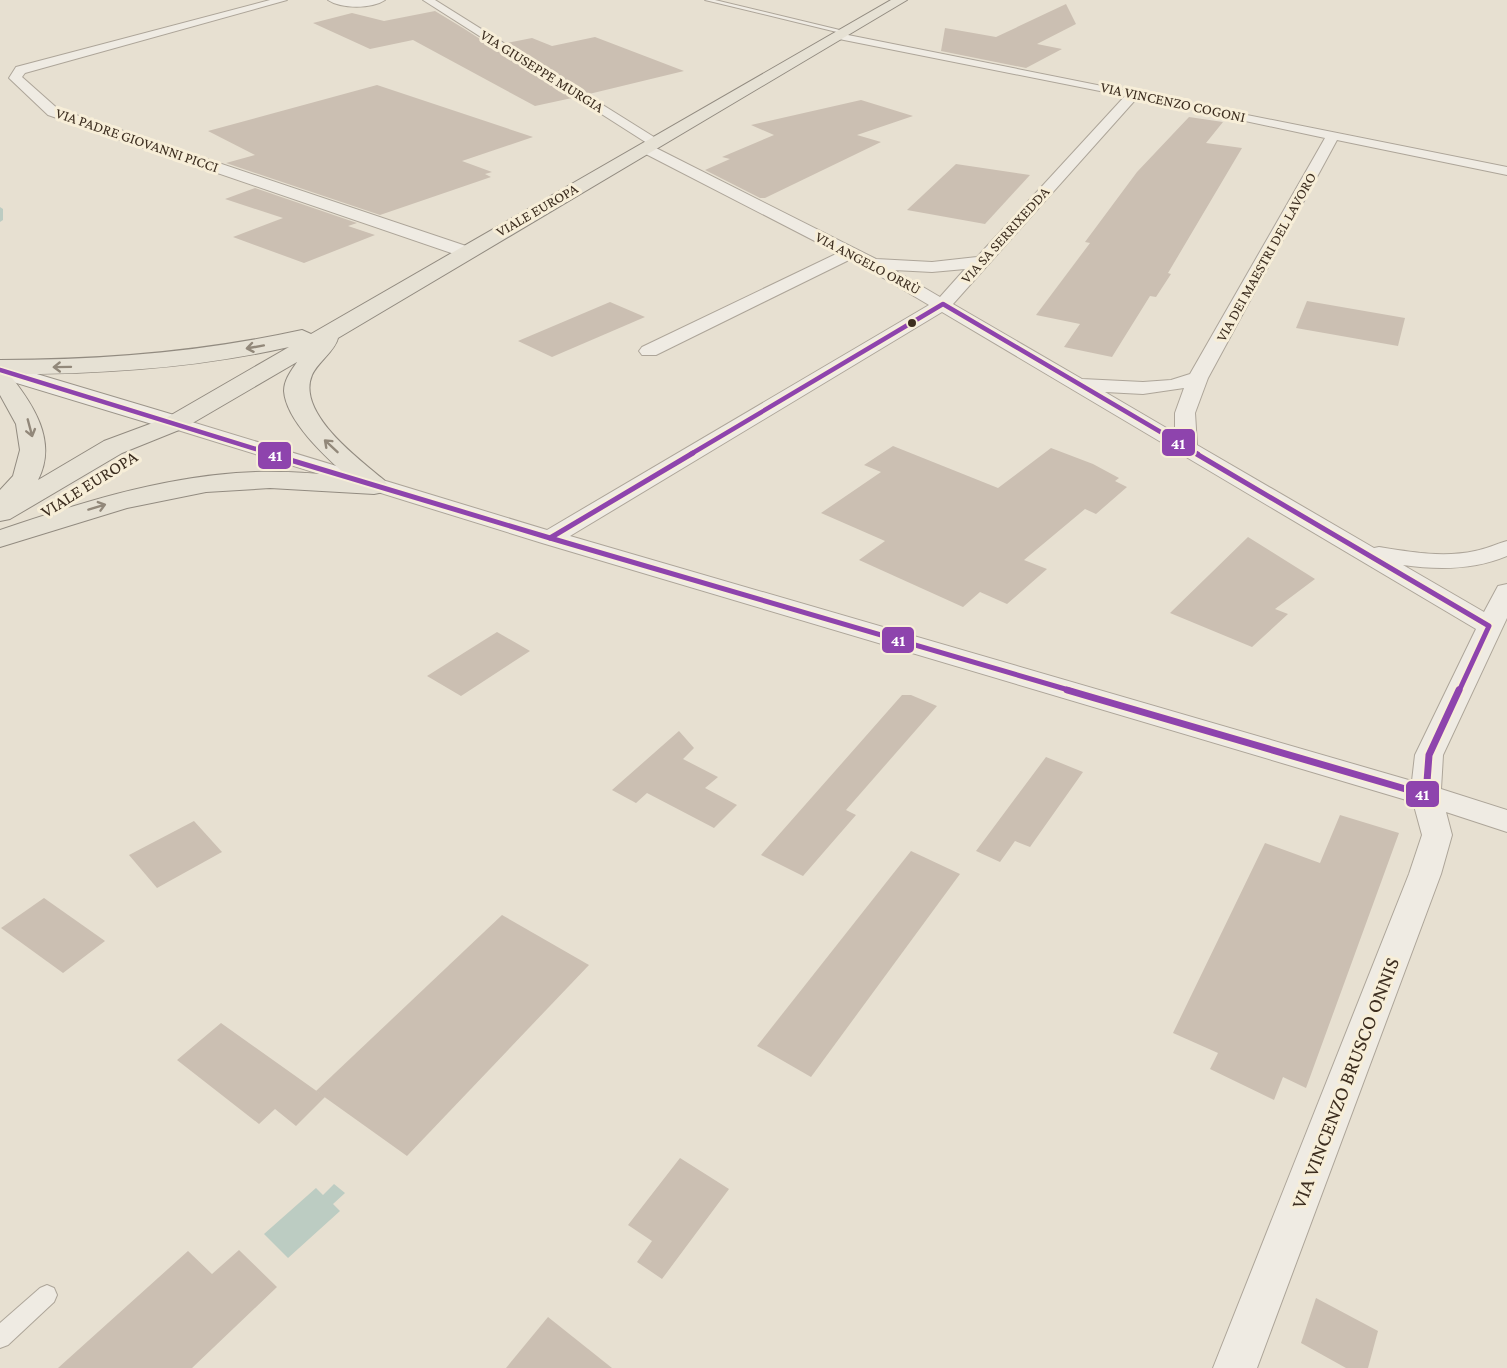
<svg xmlns="http://www.w3.org/2000/svg" width="1507" height="1368" viewBox="0 0 1507 1368" font-family="'Crimson Pro',serif">
	<style>
		.water { fill: #bcccc2 }
		.lines { fill: none; stroke-linecap: round; stroke-linejoin: round }
		.stream { fill: #bcccc2; fill-rule: evenodd }
		.building { fill: #cbbfb2 }
		.lane-casing { stroke: #ada599; stroke-width: 2 }
		.street-casing { stroke: #ada599; stroke-width: 2 }
		.secondary-casing { stroke: #9c958a; stroke-width: 2 }
		.primary-casing { stroke: #928b80; stroke-width: 2 }
		.lane { fill: #efebe3; fill-rule: evenodd }
		.street { fill: #efebe3; fill-rule: evenodd }
		.secondary { fill: #efebe3; fill-rule: evenodd }
		.primary { fill: #e6e1d4; fill-rule: evenodd }
		.bus-1-far2-casing { stroke: #f7eed8; stroke-width: 8 }
		.bus-1-far1-casing { stroke: #f7eed8; stroke-width: 9 }
		.bus-1-casing { stroke: #f7eed8; stroke-width: 11 }
		.bus-1-far2 { stroke: #8e44ad; stroke-width: 4.5 }
		.bus-1-far1 { stroke: #8e44ad; stroke-width: 5 }
		.bus-1 { stroke: #8e44ad; stroke-width: 7 }
		.oneway { stroke: #92887a }
		.bus-dot { fill: #3d2e20; stroke: #f7eed8; stroke-width: 2 }
		.labels { text-anchor: middle; dominant-baseline: central; stroke-width: 6; stroke-linejoin: round; paint-order: stroke }
		.far-street-label { font-size: 15px; fill: #3d2e20; stroke: #f7eed8 }
		.street-label { font-size: 18px; fill: #3d2e20; stroke: #f7eed8 }
		.near-street-label { font-size: 21px; fill: #3d2e20; stroke: #f7eed8 }
		.line-badge { stroke: #f7eed8; stroke-width: 2 }
		.badge-label { font-size: 16px; text-anchor: middle; font-weight: bold; fill: #fff }
	</style>
	<rect width="100%" height="100%" fill="#e7e0d1"/>
	<path class="water" d="M334 1184 345 1193 333 1204 340 1211 288 1258 264 1234 316 1188 323 1195Z"/>
	<g class="lines">
		<path class="stream" d="M0 207 3 209V220L0 222Z"/>
	</g>
	<g class="building">
		<path d="M1066 4 1076 24 1037 44 1062 49 1026 68 941 51 945 28 996 37Z"/>
		<path d="M435 11 463 28 572 98 535 106 413 40 370 49 313 23 352 13 384 21Z"/>
		<path d="M595 37 684 71 589 94 507 43 532 38 552 46Z"/>
		<path d="M377 85 533 137 462 161 492 172 485 174 491 177 380 215 226 163 255 155 208 131Z"/>
		<path d="M861 100 913 116 857 135 881 142 765 198H760L705 170 730 159 722 157 774 135 751 125Z"/>
		<path d="M1189 117 1223 122 1206 143 1242 148 1168 273 1171 274 1156 297 1150 296 1112 357 1064 347 1080 324 1036 315 1090 243 1085 242 1137 172Z"/>
		<path d="M956 164 1030 175 985 224 907 210Z"/>
		<path d="M255 188 357 223 348 226 375 235 304 263 233 237 283 218 225 199Z"/>
		<path d="M1307 301 1405 318 1398 346 1296 328Z"/>
		<path d="M610 302 645 317 552 357 518 341Z"/>
		<path d="M893 446 998 488 1051 448 1093 464 1119 478 1115 481 1127 487 1096 514 1085 509 1024 560 1047 569 1007 604 980 592 963 607 859 560 885 541 821 513 881 472 864 465Z"/>
		<path d="M1248 537 1315 579 1275 609 1288 614 1252 647 1170 613Z"/>
		<path d="M497 632 530 651 461 696 427 676Z"/>
		<path d="M902 695H911L937 706 846 810 856 815 803 876 761 855Z"/>
		<path d="M679 731 694 748 683 759 718 777 705 788 737 805 714 828 647 793 636 803 612 790Z"/>
		<path d="M1046 757 1083 772 1030 847 1015 841 1000 862 976 851Z"/>
		<path d="M1340 815 1399 833 1306 1088 1283 1077 1274 1100 1210 1069 1218 1053 1173 1033 1265 843 1320 863Z"/>
		<path d="M194 821 222 852 157 888 129 855Z"/>
		<path d="M911 851 960 874 811 1077 757 1046Z"/>
		<path d="M44 898 105 941 63 973 1 928Z"/>
		<path d="M502 915 589 965 407 1156 316 1091Z"/>
		<path d="M221 1023 325 1097 296 1126 275 1109 259 1124 177 1060Z"/>
		<path d="M680 1158 729 1189 662 1279 637 1262 652 1241 628 1225Z"/>
		<path d="M239 1250 277 1287 192 1368H58L188 1251 212 1274Z"/>
		<path d="M1316 1298 1378 1331 1368 1368H1346L1301 1343Z"/>
		<path d="M548 1317 612 1368H506Z"/>
	</g>
	<g class="lines">
		<defs>
			<g id="lane">
				<path d="M705 0H715L848 32 845 34Z"/>
				<path d="M47 1285 54 1288 57 1295 54 1302 8 1345 0 1348V1323L40 1288Z"/>
			</g>
			<g id="street">
				<path d="M270 0H287L25 73 22 77 58 109 472 248 474 252 472 256H460L48 115 9 78 16 67Z"/>
				<path d="M328 0H385C372 9 341 9 328 0Z"/>
				<path d="M423 0H435L662 142 660 145H650Z"/>
				<path d="M838 33 1507 167V175L1337 140 1208 378 1195 413 1197 445 1374 548 1379 547C1410 552 1443 558 1475 551 1486 549 1496 544 1507 541V556C1474 570 1438 570 1403 565L1484 612 1498 586 1507 584V618L1443 755 1441 789 1507 810V832L1446 812 1452 835 1441 874 1257 1368H1213L1409 874 1422 835 1413 802 542 543 168 427 165 423 168 419 175 417 182 419 547 530 929 305 851 259 656 355H642L639 351 642 347 838 253 640 151 638 148 640 145H650L876 259 932 262 977 257 1125 96 834 38V34ZM1137 98 1325 138 1190 374 1171 380 1143 382 1082 379 953 304ZM965 269 940 297 894 270 932 272ZM942 312 1476 629 1415 755 1412 781 570 536ZM1184 388 1175 413V433L1105 392 1143 394Z"/>
			</g>
			<path id="secondary" d="M0 363 184 418 188 423 184 428 175 431 0 378Z"/>
			<path id="primary" d="M891 0H907L338 338C335 351 318 362 312 375 296 413 359 459 384 480L388 486 384 492 374 494 270 488 206 492 127 508 0 547V530C77 504 155 479 236 473 273 470 310 473 347 476 326 457 286 421 284 391 284 380 291 371 297 362L184 428 122 453 10 519 0 521V490L13 476 20 450 16 424 0 395V360C102 360 202 352 302 330L311 334ZM289 347 166 418 104 441 38 480C58 441 33 404 9 374 104 374 197 368 289 347Z"/>
		</defs>
		<use href="#lane" class="lane-casing"/>
		<use href="#street" class="street-casing"/>
		<use href="#secondary" class="secondary-casing"/>
		<use href="#primary" class="primary-casing"/>
		<use href="#lane" class="lane"/>
		<use href="#street" class="street"/>
		<use href="#secondary" class="secondary"/>
		<use href="#primary" class="primary"/>
		<defs>
			<g id="bus-1-far2">
				<path d="M0 370 272 454"/>
				<path d="M691 454 943 304 1198 454"/>
			</g>
			<g id="bus-1-far1">
				<path d="M267 453 550 538"/>
				<path d="M693 453 550 538 1072 691"/>
				<path d="M1195 453 1489 626 1459 691"/>
			</g>
			<path id="bus-1" d="M1067 690 1426 795 1429 755 1459 690"/>
		</defs>
		<use href="#bus-1-far2" class="bus-1-far2-casing"/>
		<use href="#bus-1-far1" class="bus-1-far1-casing"/>
		<use href="#bus-1" class="bus-1-casing"/>
		<use href="#bus-1-far2" class="bus-1-far2"/>
		<use href="#bus-1-far1" class="bus-1-far1"/>
		<use href="#bus-1" class="bus-1"/>
	</g>
	<defs><path id="oneway-shaft" d="M-6 0H5M1.5-3L5.5 0L1.5 3" fill="none" stroke-width="1.6" stroke-linecap="round" stroke-linejoin="round" transform="scale(1.5)"/></defs>
	<g class="oneway">
		<use href="#oneway-shaft" transform="translate(255 347) rotate(170)"/>
		<use href="#oneway-shaft" transform="translate(62 367) rotate(179)"/>
		<use href="#oneway-shaft" transform="translate(30 428) rotate(75)"/>
		<use href="#oneway-shaft" transform="translate(331 446) rotate(-137)"/>
		<use href="#oneway-shaft" transform="translate(97 507) rotate(-17)"/>
	</g>
	<circle class="bus-dot" cx="912" cy="323" r="5"/>
	<g class="labels">
		<g class="far-street-label">
			<text transform="translate(542 71) rotate(32)">VIA GIUSEPPE MURGIA</text>
			<text transform="translate(1173 102) rotate(12)">VIA VINCENZO COGONI</text>
			<text transform="translate(137 140) rotate(19)">VIA PADRE GIOVANNI PICCI</text>
			<text transform="translate(537 210) rotate(-30)">VIALE EUROPA</text>
			<text transform="translate(1005 235) rotate(-48)">VIA SA SERRIXEDDA</text>
			<text transform="translate(1266 257) rotate(-61)">VIA DEI MAESTRI DEL LAVORO</text>
			<text transform="translate(868 263) rotate(28)">VIA ANGELO ORRÙ</text>
		</g>
		<g class="street-label">
			<text transform="translate(89 484) rotate(-32)">VIALE EUROPA</text>
		</g>
		<g class="near-street-label">
			<text transform="translate(1345 1083) rotate(-69)">VIA VINCENZO BRUSCO ONNIS</text>
		</g>
	</g>
	<g class="line-badge">
		<rect x="1161" y="428" width="35" height="29" rx="6" fill="#8e44ad"/>
		<rect x="257" y="441" width="35" height="29" rx="6" fill="#8e44ad"/>
		<rect x="881" y="626" width="34" height="28" rx="6" fill="#8e44ad"/>
		<rect x="1405" y="780" width="35" height="28" rx="6" fill="#8e44ad"/>
	</g>
	<g class="badge-label">
		<text x="1178" y="449">41</text>
		<text x="275" y="461">41</text>
		<text x="898" y="646">41</text>
		<text x="1422" y="800">41</text>
	</g>
</svg>
